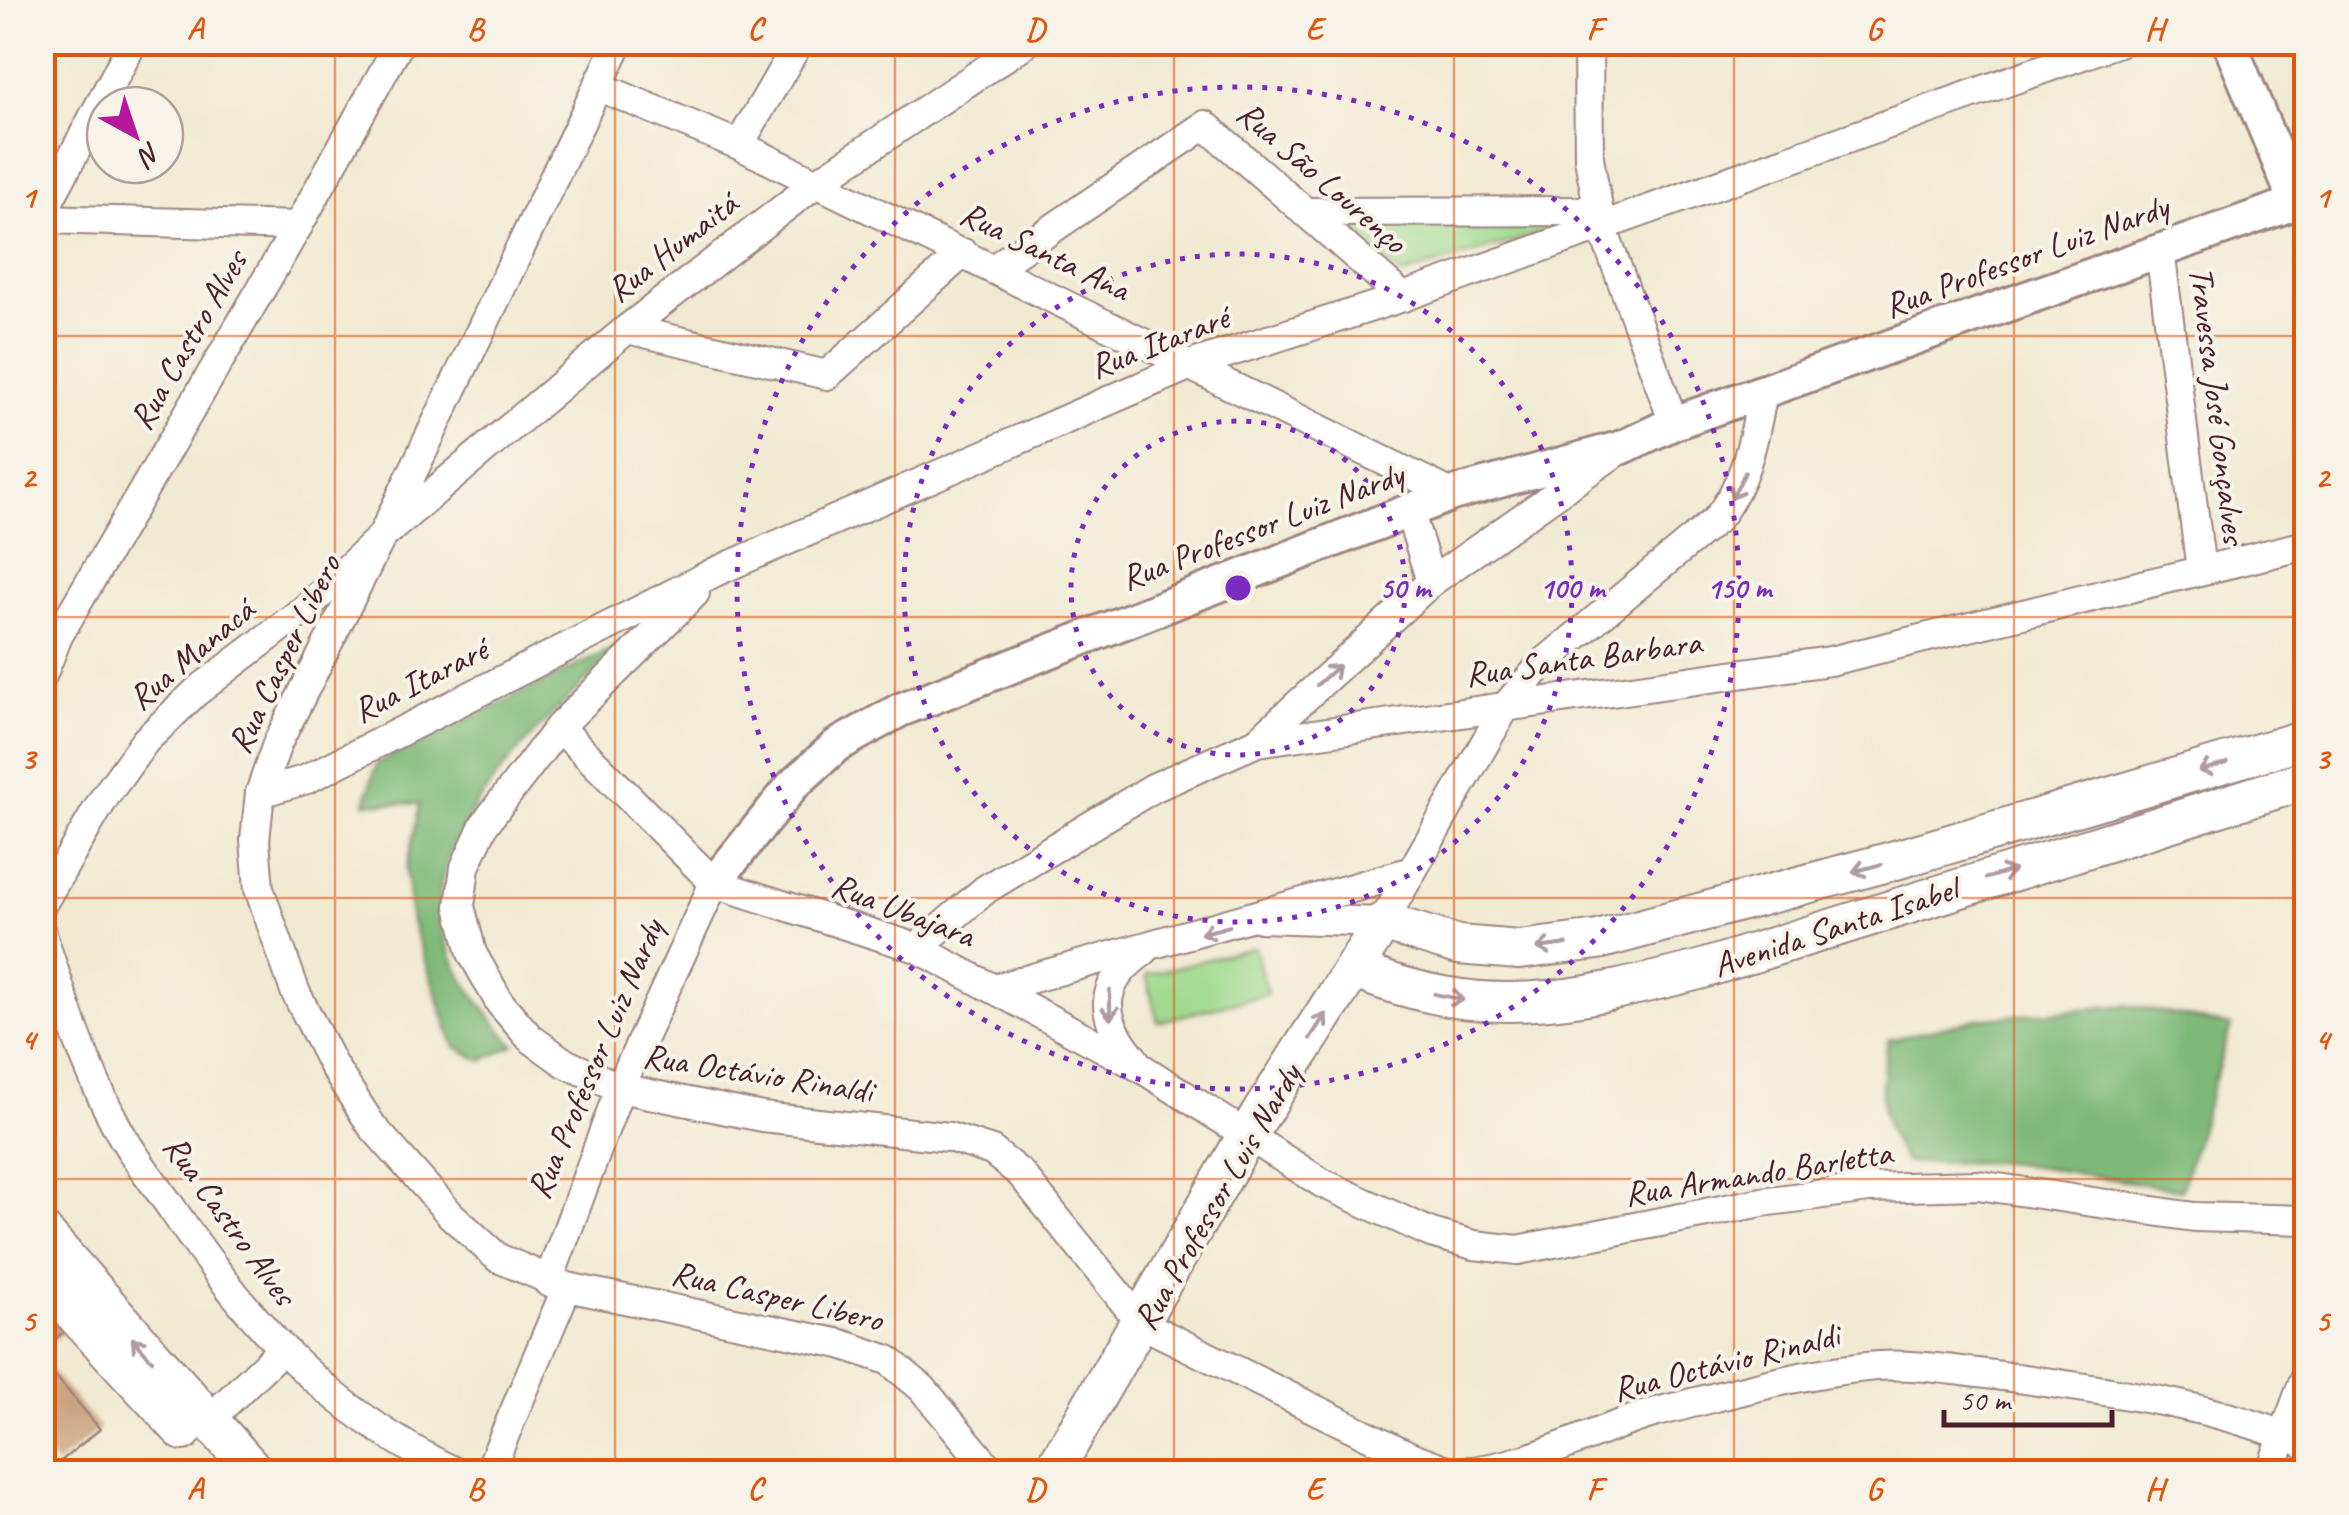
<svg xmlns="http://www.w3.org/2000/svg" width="2349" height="1515" viewBox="0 0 2349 1515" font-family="Caveat,sans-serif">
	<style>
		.green { fill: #9ed98d; stroke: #747c5c; stroke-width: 2.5 }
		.forest { fill: #7eb978; stroke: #646c52; stroke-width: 2.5 }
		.building { fill: #caa481 }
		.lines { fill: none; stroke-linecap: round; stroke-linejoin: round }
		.minor-casing { stroke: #9e847f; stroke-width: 32 }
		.tertiary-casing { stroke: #9e847f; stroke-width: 38 }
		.secondary-casing { stroke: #9e847f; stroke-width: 42 }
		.minor { stroke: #fff; stroke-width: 28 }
		.tertiary { stroke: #fff; stroke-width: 32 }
		.secondary { stroke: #fff; stroke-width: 38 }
		.oneway { stroke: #ae9aa0 }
		.grid { fill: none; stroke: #e0560e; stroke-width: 2.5; stroke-opacity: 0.55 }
		.ring { fill: none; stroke: #7b2cbf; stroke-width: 5; stroke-dasharray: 5 10 }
		.labels { text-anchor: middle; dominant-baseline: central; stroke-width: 8; stroke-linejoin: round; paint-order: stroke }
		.street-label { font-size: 35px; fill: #4a1f2b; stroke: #f7f3e8 }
		.centre { fill: #7b2cbf; stroke: #f7f3e8; stroke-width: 5 }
		.ring-label { font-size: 30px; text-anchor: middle; font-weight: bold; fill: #7b2cbf; stroke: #f7f3e8; stroke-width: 8; stroke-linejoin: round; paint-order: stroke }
		.neatline { fill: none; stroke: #e0560e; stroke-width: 4 }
		.grid-label { font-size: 32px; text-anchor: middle; font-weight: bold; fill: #e0560e }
	</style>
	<rect width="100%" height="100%" fill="#f7f3e8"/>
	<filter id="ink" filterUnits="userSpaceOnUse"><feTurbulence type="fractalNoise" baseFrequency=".01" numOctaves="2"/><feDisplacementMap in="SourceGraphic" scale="20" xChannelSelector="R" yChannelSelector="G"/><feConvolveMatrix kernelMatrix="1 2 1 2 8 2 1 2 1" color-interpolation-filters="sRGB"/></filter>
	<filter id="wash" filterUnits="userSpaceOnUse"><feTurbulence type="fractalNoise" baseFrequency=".0048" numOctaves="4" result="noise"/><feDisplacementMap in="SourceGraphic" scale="40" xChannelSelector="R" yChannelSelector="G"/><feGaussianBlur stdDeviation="2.25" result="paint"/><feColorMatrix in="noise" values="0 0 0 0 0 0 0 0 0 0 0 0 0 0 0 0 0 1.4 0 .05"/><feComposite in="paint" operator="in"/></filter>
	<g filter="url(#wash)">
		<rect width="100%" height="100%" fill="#f1ead3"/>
		<g class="green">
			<path d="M1332 221H1545L1552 230 1402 275Z"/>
			<path d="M1255 947 1267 994 1158 1022 1146 975Z"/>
		</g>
		<g class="forest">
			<path d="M628 641C564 703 417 828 442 928 453 976 484 1009 514 1045L482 1061 454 1046 411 919 406 870 420 804 365 803 377 763Z"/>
			<path d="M2126 1005 2231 1026 2181 1190 2008 1162 1906 1163C1876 1119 1879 1092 1888 1040L1977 1019Z"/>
		</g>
		<g id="blocks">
			<g class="building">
				<path d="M42 1301 66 1330 42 1350Z"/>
				<path d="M42 1360 100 1429 56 1465 42 1449Z"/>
			</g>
		</g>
	</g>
	<g filter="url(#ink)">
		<use href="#blocks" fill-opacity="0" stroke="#9e847f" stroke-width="2.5"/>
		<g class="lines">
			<defs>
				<g id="minor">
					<path d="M619 42 382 536 277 744 260 793 255 840 259 889 295 991 332 1064 372 1126 451 1215 498 1258 567 1287 841 1344 888 1360 922 1388 992 1472"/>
					<path d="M1588 42 1589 158 1601 224 1674 423"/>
					<path d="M600 87 739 145 1452 494"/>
					<path d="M739 145 799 42"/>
					<path d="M1304 212 1598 211"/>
					<path d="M42 214 133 42"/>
					<path d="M42 219 298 226"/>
					<path d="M2160 250 2201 570"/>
					<path d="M993 269 1205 125 1403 297"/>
					<path d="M627 329 827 375 963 253"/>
					<path d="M1410 513 1431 582"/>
					<path d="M695 593 559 727 484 825 465 867 460 906 472 953 500 1003 530 1038 565 1063 620 1088 762 1117 949 1137 992 1151 1021 1174 1142 1324 1412 1457 1453 1472"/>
					<path d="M42 676 58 636 298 226 400 42"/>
					<path d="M559 727 714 883 917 948 1143 1069 1322 1183 1431 1233 1474 1245 1518 1250 1762 1202 1869 1188 1978 1185 2194 1217 2306 1220"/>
					<path d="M1257 742 1431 582 1613 454"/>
					<path d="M260 793 307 779 715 572 1193 364 1403 297 2119 42"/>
					<path d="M42 904 104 798 145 741 196 692 305 609 382 536 627 329 815 184 1027 42"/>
					<path d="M1260 918 1383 922 1506 706 1541 665 1716 520C1747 481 1753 441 1763 393"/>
					<path d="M42 934C63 999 84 1065 116 1125 131 1154 153 1181 171 1207 250 1325 326 1409 455 1472"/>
					<path d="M917 948 986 889 1153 788 1257 742 1830 661 2306 545"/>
					<path d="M994 989 1409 872"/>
					<path d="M1135 1060C1099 1017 1096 985 1144 951"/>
					<path d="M548 1282 620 1088 714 883"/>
					<path d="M207 1422 280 1351"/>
					<path d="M489 1472 567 1287"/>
					<path d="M1461 1472C1531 1467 1591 1430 1657 1412 1726 1395 1795 1374 1866 1367 1910 1362 1958 1371 2002 1376 2104 1390 2212 1404 2306 1444"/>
					<path d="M2270 1472 2306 1375"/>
				</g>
				<g id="tertiary">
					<path d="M2229 42 2296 203"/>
					<path d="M714 883 793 785 836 746 900 710 1452 494 1623 447 1674 423 2306 199"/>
				</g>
				<g id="secondary">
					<path d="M1356 970C1483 1022 1572 1002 1699 970L2306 780"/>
					<path d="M42 1231 255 1472"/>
					<path d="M42 1279 183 1431"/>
					<path d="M1053 1472 1246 1137 1383 922 1458 945 1519 950 1598 940 1892 861 2306 739"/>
				</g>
			</defs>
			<use href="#minor" class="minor-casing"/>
			<use href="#tertiary" class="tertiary-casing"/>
			<use href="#secondary" class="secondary-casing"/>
			<use href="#minor" class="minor"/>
			<use href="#tertiary" class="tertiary"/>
			<use href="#secondary" class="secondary"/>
		</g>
		<defs><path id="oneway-shaft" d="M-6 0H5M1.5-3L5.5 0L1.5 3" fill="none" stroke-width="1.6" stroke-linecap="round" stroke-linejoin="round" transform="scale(2.5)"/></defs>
		<g class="oneway">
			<use href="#oneway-shaft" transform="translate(1738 486) rotate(117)"/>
			<use href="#oneway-shaft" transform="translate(1328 675) rotate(-42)"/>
			<use href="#oneway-shaft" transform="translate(2213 767) rotate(164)"/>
			<use href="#oneway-shaft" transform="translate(1867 868) rotate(165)"/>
			<use href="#oneway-shaft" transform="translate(2000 874) rotate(-17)"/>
			<use href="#oneway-shaft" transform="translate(1215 930) rotate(165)"/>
			<use href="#oneway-shaft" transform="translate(1552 946) rotate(172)"/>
			<use href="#oneway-shaft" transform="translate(1449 997) rotate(12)"/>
			<use href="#oneway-shaft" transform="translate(1110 1005) rotate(89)"/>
			<use href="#oneway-shaft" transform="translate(1318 1026) rotate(-57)"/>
			<use href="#oneway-shaft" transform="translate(142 1349) rotate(-132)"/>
		</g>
	</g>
	<path class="grid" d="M335 42V1472M615 42V1472M895 42V1472M1174 42V1472M1454 42V1472M1734 42V1472M2014 42V1472M42 336H2306M42 617H2306M42 898H2306M42 1179H2306"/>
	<g class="ring">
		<circle cx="1238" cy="588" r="167"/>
		<circle cx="1238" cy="588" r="334"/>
		<circle cx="1238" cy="588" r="501"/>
	</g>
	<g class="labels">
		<g class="street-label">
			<text transform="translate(1322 177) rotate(41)">Rua São Lourenço</text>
			<text transform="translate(672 247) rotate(-38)">Rua Humaitá</text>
			<text transform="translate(1045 251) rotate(26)">Rua Santa Ana</text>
			<text transform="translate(2026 256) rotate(-20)">Rua Professor Luiz Nardy</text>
			<text transform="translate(188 340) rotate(-60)">Rua Castro Alves</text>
			<text transform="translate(1159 342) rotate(-21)">Rua Itararé</text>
			<text transform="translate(2218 405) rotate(83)">Travessa José Gonçalves</text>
			<text transform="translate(1262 526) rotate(-21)">Rua Professor Luiz Nardy</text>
			<text transform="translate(191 654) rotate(-40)">Rua Manacá</text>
			<text transform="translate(284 654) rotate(-64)">Rua Casper Libero</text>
			<text transform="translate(1583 658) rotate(-8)">Rua Santa Barbara</text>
			<text transform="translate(420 680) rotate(-27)">Rua Itararé</text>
			<text transform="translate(903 910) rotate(21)">Rua Ubajara</text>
			<text transform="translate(1835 927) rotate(-18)">Avenida Santa Isabel</text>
			<text transform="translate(595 1059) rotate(-67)">Rua Professor Luiz Nardy</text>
			<text transform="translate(758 1073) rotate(9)">Rua Octávio Rinaldi</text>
			<text transform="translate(1758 1173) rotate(-9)">Rua Armando Barletta</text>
			<text transform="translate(1217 1197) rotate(-60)">Rua Professor Luis Nardy</text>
			<text transform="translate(230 1220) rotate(54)">Rua Castro Alves</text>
			<text transform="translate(777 1296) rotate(13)">Rua Casper Libero</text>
			<text transform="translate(1726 1362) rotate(-14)">Rua Octávio Rinaldi</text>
		</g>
	</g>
	<circle cx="1238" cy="588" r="15" class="centre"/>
	<g class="ring-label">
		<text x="1405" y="598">50 m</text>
		<text x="1572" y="598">100 m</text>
		<text x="1739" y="598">150 m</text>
	</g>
	<rect width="2349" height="1515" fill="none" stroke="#f7f3e8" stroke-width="110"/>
	<g transform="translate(135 135) rotate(140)"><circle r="48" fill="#f7f3e8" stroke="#b29e9c" stroke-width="2.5"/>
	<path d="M0-8L18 38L0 25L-18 38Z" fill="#b5179e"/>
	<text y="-15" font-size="28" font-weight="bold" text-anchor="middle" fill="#4a1f2b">N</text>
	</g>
	<path d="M1944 1410v15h168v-15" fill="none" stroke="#4a1f2b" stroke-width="5"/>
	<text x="1959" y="1410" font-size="30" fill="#4a1f2b" stroke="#f7f3e8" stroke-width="8" paint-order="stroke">50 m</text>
	<rect x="55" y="55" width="2239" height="1405" class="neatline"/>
	<g class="grid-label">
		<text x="195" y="39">A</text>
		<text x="475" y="39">B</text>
		<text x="755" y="39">C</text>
		<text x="1035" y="39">D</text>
		<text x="1314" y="39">E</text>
		<text x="1594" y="39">F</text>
		<text x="1874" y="39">G</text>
		<text x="2154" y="39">H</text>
		<text x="28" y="207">1</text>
		<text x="2322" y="207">1</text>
		<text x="28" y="488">2</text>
		<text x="2322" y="488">2</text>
		<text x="28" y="769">3</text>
		<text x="2322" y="769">3</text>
		<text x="28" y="1050">4</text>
		<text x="2322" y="1050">4</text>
		<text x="28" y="1331">5</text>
		<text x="2322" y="1331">5</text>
		<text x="195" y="1499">A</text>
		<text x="475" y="1499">B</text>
		<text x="755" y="1499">C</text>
		<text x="1035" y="1499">D</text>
		<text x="1314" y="1499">E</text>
		<text x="1594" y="1499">F</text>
		<text x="1874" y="1499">G</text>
		<text x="2154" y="1499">H</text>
	</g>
</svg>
